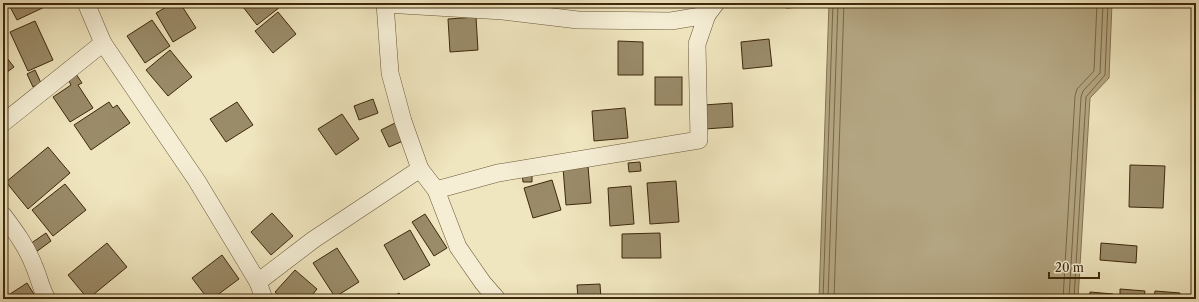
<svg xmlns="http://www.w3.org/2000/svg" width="1199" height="302" viewBox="0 0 1199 302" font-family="'Libre Caslon Text',serif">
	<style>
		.water { fill: #b3a581; stroke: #847352 }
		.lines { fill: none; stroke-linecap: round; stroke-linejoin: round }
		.shore { stroke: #786746; stroke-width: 1 }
		.building { fill: #9a8b69; stroke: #3e290c }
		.street-casing { stroke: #6a5838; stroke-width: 18 }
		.street { stroke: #f5eed5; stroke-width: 17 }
	</style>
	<rect width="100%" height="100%" fill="#efe5be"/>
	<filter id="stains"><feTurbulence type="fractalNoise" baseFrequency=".005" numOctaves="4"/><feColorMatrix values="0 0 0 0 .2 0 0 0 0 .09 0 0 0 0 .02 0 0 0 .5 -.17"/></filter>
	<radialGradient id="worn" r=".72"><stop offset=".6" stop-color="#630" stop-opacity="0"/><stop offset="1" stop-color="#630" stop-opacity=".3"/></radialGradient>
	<path class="water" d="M829 3H1112L1109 78 1090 98 1078 299H819Z"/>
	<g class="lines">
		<g class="shore">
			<path d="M823 299 833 3"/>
			<path d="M828 299 838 3"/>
			<path d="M834 299 844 3"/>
			<path d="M1063 299 1075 96 1077 89 1094 71 1097 3"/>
			<path d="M1069 299 1081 97 1083 91 1100 73 1103 3"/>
			<path d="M1074 299 1086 97 1105 75 1108 3"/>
		</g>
	</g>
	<g class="building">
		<path d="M8 3H53L17 20Z"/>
		<path d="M173 3H180L196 28 173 42 156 13Z"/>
		<path d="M240 3H277L280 7 257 25Z"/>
		<path d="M786 3H815V6L786 8Z"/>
		<path d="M278 12 296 34 273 53 255 31Z"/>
		<path d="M476 17 478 50 450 52 448 19Z"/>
		<path d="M152 20 170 46 145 63 127 36Z"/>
		<path d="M35 21 53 60 28 71 10 32Z"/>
		<path d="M769 39 772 66 743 69 741 42Z"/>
		<path d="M618 41 643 42V75H618Z"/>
		<path d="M170 50 192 77 168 96 146 70Z"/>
		<path d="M3 53 14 67 3 75Z"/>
		<path d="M35 70 41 83 33 87 27 74Z"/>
		<path d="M76 74 82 83 78 85 93 108 70 122 53 97 71 85 68 79Z"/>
		<rect x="655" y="77" width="27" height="28"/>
		<path d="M373 99 378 113 359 120 354 106Z"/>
		<path d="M109 102 113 108 117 105 130 123 91 150 74 125Z"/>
		<path d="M237 102 253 125 226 142 210 119Z"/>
		<path d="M732 103 733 127 705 129 704 105Z"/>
		<path d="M625 108 628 138 594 141 592 111Z"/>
		<path d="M342 114 359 139 336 155 318 129Z"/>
		<path d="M395 123 403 141 389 147 381 130Z"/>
		<path d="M48 147 70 173 28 209 6 182Z"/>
		<path d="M640 162 641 171 629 172 628 163Z"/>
		<path d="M1130 165 1165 166 1163 208 1129 207Z"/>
		<path d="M588 166 591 203 566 205 563 168Z"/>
		<path d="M532 171V182H523L522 172Z"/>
		<path d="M552 180 561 210 533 218 524 188Z"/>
		<path d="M676 181 679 222 650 224 647 183Z"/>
		<path d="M65 184 86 210 53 236 32 210Z"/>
		<path d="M631 186 634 224 610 226 608 188Z"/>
		<path d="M272 213 293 236 271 255 251 232Z"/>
		<path d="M425 214 447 248 434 256 412 222Z"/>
		<path d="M410 230 430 265 404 280 384 245Z"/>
		<path d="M46 233 51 241 36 252 30 244Z"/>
		<path d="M660 233 661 258H622V234Z"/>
		<path d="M107 243 127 267 88 299 68 275Z"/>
		<path d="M1101 243 1137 246 1136 263 1100 260Z"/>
		<path d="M337 248 359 282 335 297 313 263Z"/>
		<path d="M222 255 239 279 212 299H208L192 278Z"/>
		<path d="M295 270 317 289 309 299H283L275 292Z"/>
		<path d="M27 283 37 299H9L7 296Z"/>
		<path d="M600 284 601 299H578L577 285Z"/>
		<path d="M1120 289 1145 291 1144 299H1120Z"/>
		<path d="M1155 291 1180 293 1179 299H1154Z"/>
		<path d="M1090 292 1113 294 1112 299H1089Z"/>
		<path d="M399 293 404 299H390Z"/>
	</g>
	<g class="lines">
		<defs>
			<g id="street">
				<path d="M385 3 390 73 403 121 420 169 436 190 458 247 483 283 497 299"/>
				<path d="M385 4 503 11 578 20 671 21 707 15 716 3"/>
				<path d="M103 43 197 181 258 282 264 299"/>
				<path d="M3 123 103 43 86 3"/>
				<path d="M436 190 498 173 699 140 697 44 707 15"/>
				<path d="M3 215C15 231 27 247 34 266 39 277 41 289 47 299"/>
				<path d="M258 282 313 240 420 169"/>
			</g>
		</defs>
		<use href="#street" class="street-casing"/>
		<use href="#street" class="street"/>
	</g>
	<rect width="1199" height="302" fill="none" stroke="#efe5be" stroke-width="16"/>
	<rect x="4" y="4" width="1191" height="294" fill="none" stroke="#3e290c" stroke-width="2"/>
	<rect x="8" y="8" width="1183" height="286" fill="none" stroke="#3e290c"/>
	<path d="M1049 272v6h50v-6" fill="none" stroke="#3e290c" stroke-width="2"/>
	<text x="1055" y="272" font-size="12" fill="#3e290c" stroke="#f5eed5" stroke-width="3" paint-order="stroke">20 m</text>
	<rect width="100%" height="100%" filter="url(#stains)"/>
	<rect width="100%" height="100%" fill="url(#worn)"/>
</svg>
